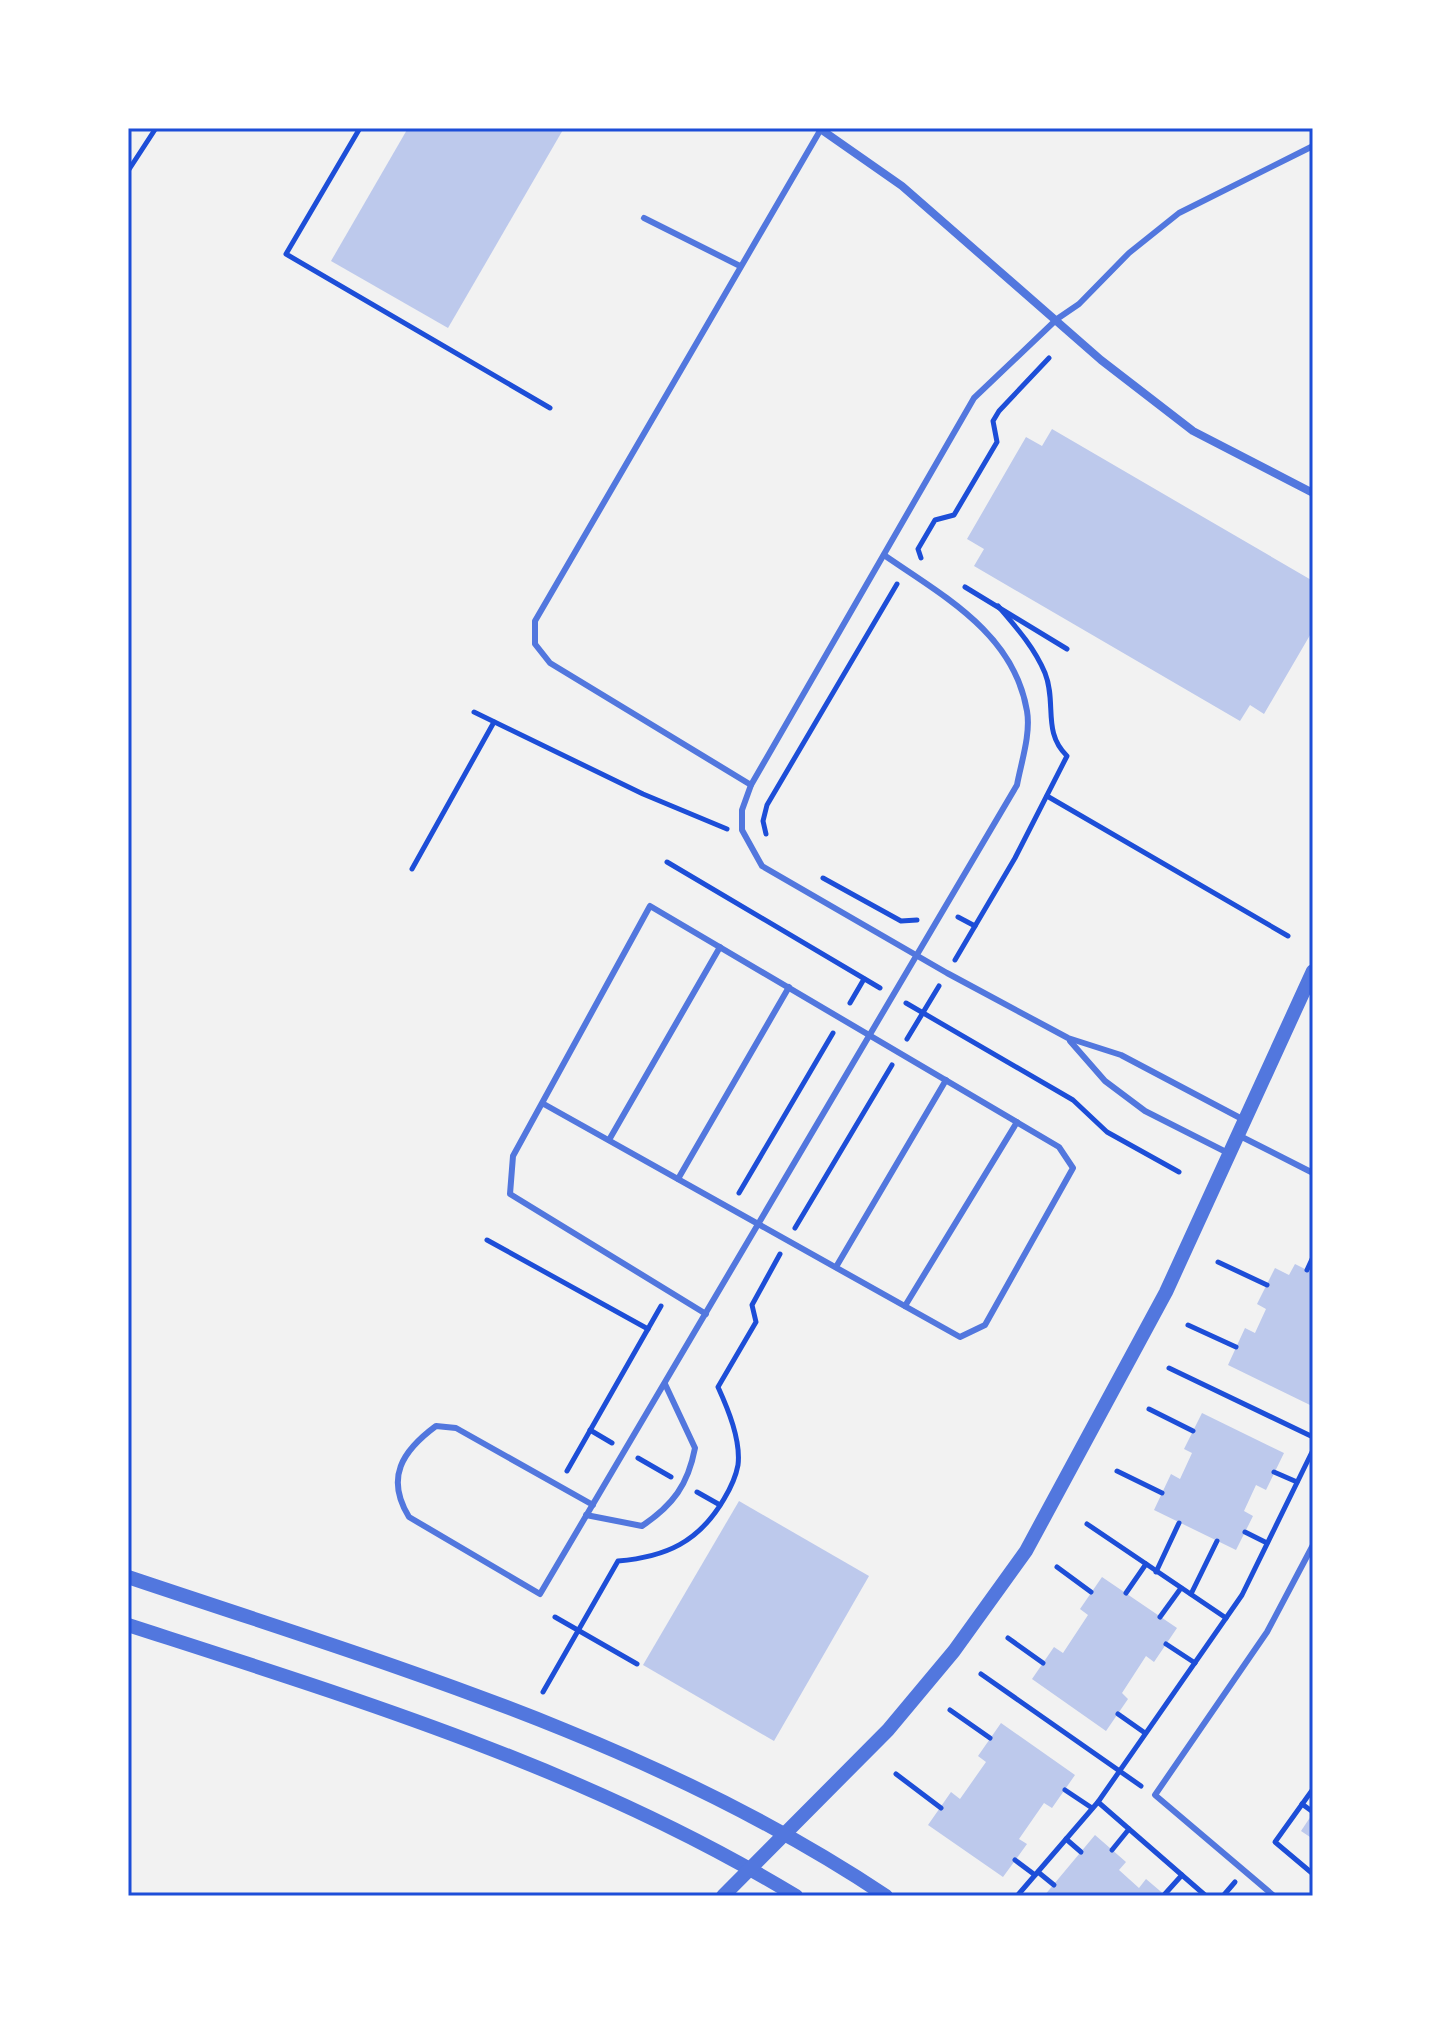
<svg xmlns="http://www.w3.org/2000/svg" width="1441" height="2024" viewBox="0 0 1441 2024" font-family="Jost,sans-serif">
	<style>
		.building { fill: #bdc9ec }
		.lines { fill: none; stroke-linecap: round; stroke-linejoin: round }
		.path { stroke: #1d4ed8; stroke-width: 5 }
		.service { stroke: #5277de; stroke-width: 6 }
		.minor { stroke: #5277de; stroke-width: 8 }
		.tertiary { stroke: #5277de; stroke-width: 14 }
		.neatline { fill: none; stroke: #1d4ed8; stroke-width: 3 }
	</style>
	<rect width="100%" height="100%" fill="#f2f2f2"/>
	<g class="building">
		<path d="M408 128H564L448 328 331 261Z"/>
		<path d="M1052 429 1313 581V630L1264 714 1250 705 1240 721 974 566 984 549 967 539 1026 437 1042 446Z"/>
		<path d="M1295 1264 1313 1273V1399L1310 1405 1228 1365 1245 1328 1255 1333 1266 1309 1257 1304 1275 1268 1289 1275Z"/>
		<path d="M1202 1413 1284 1453 1266 1490 1256 1485 1244 1511 1253 1516 1236 1550 1154 1510 1171 1474 1180 1479 1192 1453 1184 1449Z"/>
		<path d="M739 1501 869 1576 774 1741 643 1665Z"/>
		<path d="M1102 1577 1177 1628 1154 1662 1146 1656 1122 1693 1128 1699 1106 1731 1032 1679 1054 1647 1063 1653 1088 1615 1080 1609Z"/>
		<path d="M1001 1723 1075 1775 1052 1808 1044 1803 1019 1839 1027 1844 1003 1877 928 1825 951 1792 960 1799 986 1762 978 1756Z"/>
		<path d="M1313 1813V1839L1301 1831Z"/>
		<path d="M1095 1835 1126 1862 1119 1870 1139 1888 1146 1879 1166 1896H1044Z"/>
	</g>
	<g class="lines">
		<g class="path">
			<path d="M360 128 286 254 550 408"/>
			<path d="M128 171 156 128"/>
			<path d="M921 558 918 549 935 520 954 515 997 442 993 421 999 411 1049 358"/>
			<path d="M965 587 1067 649"/>
			<path d="M474 712 643 794 727 829"/>
			<path d="M1047 796 1288 936"/>
			<path d="M766 834 763 821 767 805 897 584"/>
			<path d="M667 862 880 988"/>
			<path d="M412 869 494 722"/>
			<path d="M823 878 901 921 917 920"/>
			<path d="M958 917 975 926"/>
			<path d="M955 960 1015 858 1067 756C1042 732 1057 703 1045 673 1034 647 1016 627 998 606"/>
			<path d="M850 1003 864 979"/>
			<path d="M906 1003 1073 1100 1107 1132 1179 1172"/>
			<path d="M907 1039 939 986"/>
			<path d="M739 1193 833 1033"/>
			<path d="M795 1228 892 1065"/>
			<path d="M487 1240 648 1329"/>
			<path d="M1218 1262 1267 1285"/>
			<path d="M1307 1270 1313 1257"/>
			<path d="M1188 1325 1236 1347"/>
			<path d="M1169 1368 1313 1437"/>
			<path d="M1149 1409 1193 1431"/>
			<path d="M590 1430 612 1443"/>
			<path d="M638 1458 671 1477"/>
			<path d="M567 1471 661 1306"/>
			<path d="M1117 1471 1162 1493"/>
			<path d="M1274 1472 1297 1482"/>
			<path d="M697 1492 720 1505"/>
			<path d="M1087 1524 1226 1618"/>
			<path d="M1245 1532 1267 1543"/>
			<path d="M1057 1567 1091 1592"/>
			<path d="M1156 1572 1179 1523"/>
			<path d="M1126 1593 1146 1564"/>
			<path d="M1191 1594 1217 1541"/>
			<path d="M555 1617 637 1664"/>
			<path d="M1160 1617 1181 1588"/>
			<path d="M1008 1638 1043 1663"/>
			<path d="M1166 1644 1195 1663"/>
			<path d="M981 1674 1141 1786"/>
			<path d="M543 1692 618 1561C666 1557 699 1542 724 1499 730 1489 736 1476 738 1465 741 1440 728 1409 718 1387L756 1322 752 1305 780 1254"/>
			<path d="M950 1710 990 1738"/>
			<path d="M1118 1714 1145 1733"/>
			<path d="M896 1774 941 1808"/>
			<path d="M1313 1789 1275 1842 1313 1874"/>
			<path d="M1065 1790 1092 1808"/>
			<path d="M1098 1802 1206 1896"/>
			<path d="M1302 1804 1313 1812"/>
			<path d="M1066 1839 1081 1852"/>
			<path d="M1112 1850 1129 1829"/>
			<path d="M1015 1860 1035 1875"/>
			<path d="M1038 1872 1054 1885"/>
			<path d="M1164 1895 1182 1875"/>
			<path d="M1017 1896 1098 1802 1242 1595 1313 1450"/>
			<path d="M1223 1896 1235 1882"/>
		</g>
		<g class="service">
			<path d="M644 218 740 266"/>
			<path d="M751 785 550 663 535 644V621L821 129"/>
			<path d="M1070 1041 1105 1081 1145 1111 1228 1153"/>
			<path d="M542 1103 960 1337 985 1325 1073 1168 1059 1147 650 906 513 1156 510 1194 706 1314"/>
			<path d="M1244 1120 1121 1055 1068 1038 947 973 762 866 742 830V810L751 785 974 398 1057 319 1079 304 1129 253 1179 213 1313 146"/>
			<path d="M1238 1135 1313 1173"/>
			<path d="M609 1140 720 947"/>
			<path d="M678 1179 789 987"/>
			<path d="M836 1267 946 1080"/>
			<path d="M905 1306 1017 1122"/>
			<path d="M593 1505 456 1428 436 1426C402 1451 385 1478 409 1517L540 1594 1017 785C1021 763 1031 734 1027 711 1014 633 943 596 884 555"/>
			<path d="M586 1515 642 1526C673 1505 688 1485 695 1448L665 1384"/>
			<path d="M1274 1896 1155 1795 1267 1632 1313 1545"/>
		</g>
		<path class="minor" d="M819 128 902 186 1101 360 1193 431 1313 493"/>
		<g class="tertiary">
			<path d="M128 1577C387 1664 656 1742 886 1896"/>
			<path d="M128 1625C357 1699 589 1770 796 1896"/>
			<path d="M723 1896 888 1730 954 1651 1026 1551 1166 1292 1313 971"/>
		</g>
	</g>
	<rect width="1441" height="2024" fill="none" stroke="#ffffff" stroke-width="260"/>
	<rect x="130" y="130" width="1181" height="1764" class="neatline"/>
</svg>
